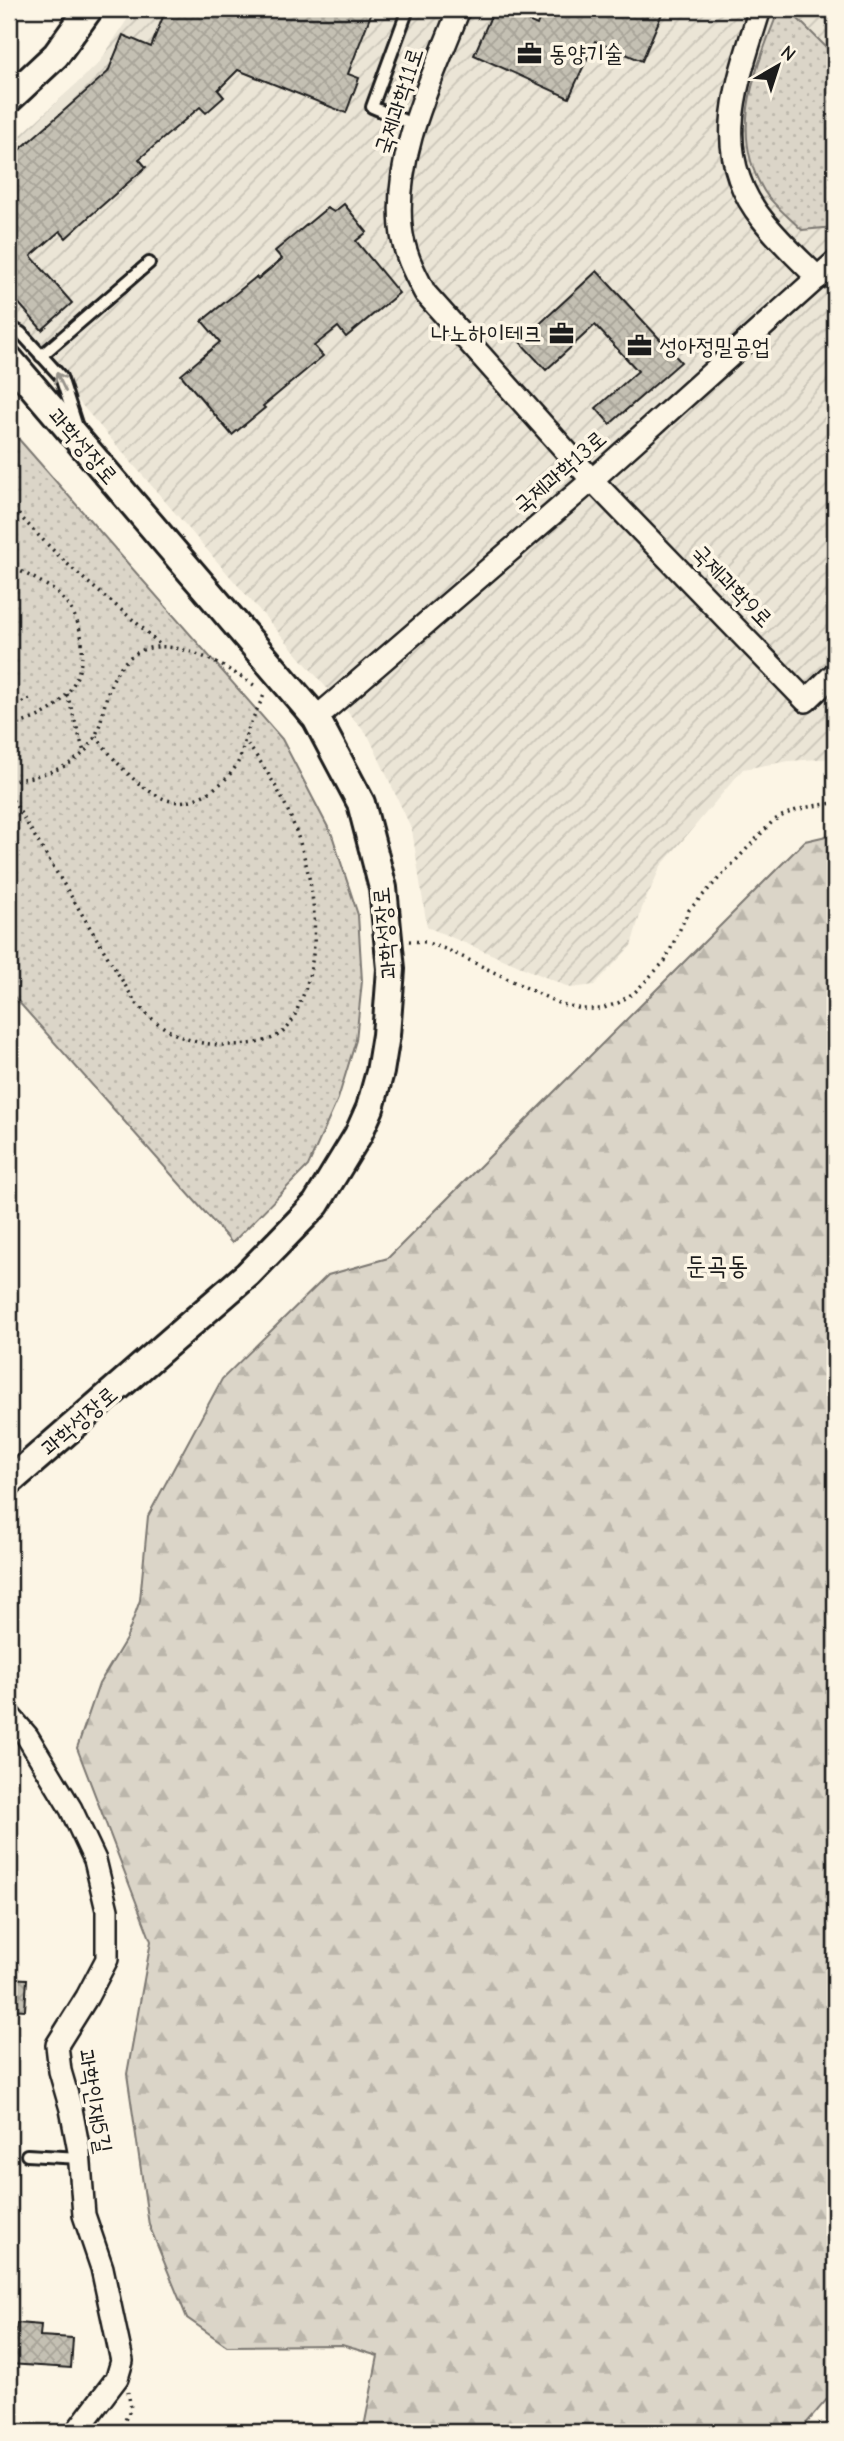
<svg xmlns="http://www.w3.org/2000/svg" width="844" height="2441" viewBox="0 0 844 2441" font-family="'Comic Neue','Poor Story',sans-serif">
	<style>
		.industrial { fill: url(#industrial-furrows) }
		.forest { fill: url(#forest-firs); stroke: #7c7872; stroke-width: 2 }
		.park { fill: url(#park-dots); stroke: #7c7872; stroke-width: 2 }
		.building { fill: url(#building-cross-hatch); stroke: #1c1c1c; stroke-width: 2 }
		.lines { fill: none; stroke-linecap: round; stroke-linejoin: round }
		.service-casing { stroke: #1c1c1c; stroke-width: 16 }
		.minor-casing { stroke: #1c1c1c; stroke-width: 26 }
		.tertiary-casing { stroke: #1c1c1c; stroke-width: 32 }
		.path { stroke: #1c1c1c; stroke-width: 3.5; stroke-dasharray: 2 5; stroke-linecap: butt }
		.service { stroke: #fcf5e5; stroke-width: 10 }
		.minor { stroke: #fcf5e5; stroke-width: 21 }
		.tertiary { stroke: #fcf5e5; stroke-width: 26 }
		.oneway { stroke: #97938b }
		.labels { text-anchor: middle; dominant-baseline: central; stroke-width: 7; stroke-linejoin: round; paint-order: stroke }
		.poi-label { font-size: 23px; fill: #1c1c1c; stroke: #fcf5e5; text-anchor: start }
		.street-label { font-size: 23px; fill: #1c1c1c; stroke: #fcf5e5 }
		.quarter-label { font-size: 26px; fill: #1c1c1c; stroke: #fcf5e5 }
	</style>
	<defs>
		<pattern id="industrial-furrows" width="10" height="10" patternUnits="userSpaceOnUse" patternTransform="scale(1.75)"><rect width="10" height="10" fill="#ebe5d6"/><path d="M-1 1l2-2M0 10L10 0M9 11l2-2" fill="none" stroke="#c9c4b7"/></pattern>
		<pattern id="forest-firs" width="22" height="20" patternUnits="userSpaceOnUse" patternTransform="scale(1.75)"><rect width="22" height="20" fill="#dbd5c8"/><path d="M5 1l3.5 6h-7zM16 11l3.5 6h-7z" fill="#bbb6ab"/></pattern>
		<pattern id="park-dots" width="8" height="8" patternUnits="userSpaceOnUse" patternTransform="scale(1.75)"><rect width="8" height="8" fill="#dbd5c8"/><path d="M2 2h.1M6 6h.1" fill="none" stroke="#bbb6ab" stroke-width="1.8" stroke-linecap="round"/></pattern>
		<pattern id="building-cross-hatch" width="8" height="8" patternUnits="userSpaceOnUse" patternTransform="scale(1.75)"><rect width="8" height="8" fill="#c4c0b3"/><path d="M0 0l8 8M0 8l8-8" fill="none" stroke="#a8a499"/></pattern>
	</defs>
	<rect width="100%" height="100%" fill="#fcf5e5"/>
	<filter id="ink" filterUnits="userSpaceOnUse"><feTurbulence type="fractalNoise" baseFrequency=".0143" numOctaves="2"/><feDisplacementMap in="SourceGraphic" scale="14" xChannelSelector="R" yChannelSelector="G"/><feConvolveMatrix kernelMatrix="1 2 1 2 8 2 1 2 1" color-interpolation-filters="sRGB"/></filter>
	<g filter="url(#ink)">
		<path class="industrial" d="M134 9H835V758L789 761 743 769 661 866 642 908 631 946 594 985 571 988 427 927 412 830 369 737 9 321V146L99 63Z"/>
		<path class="forest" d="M835 834V2390L799 2432H358L365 2422 378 2356 342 2345 227 2346 187 2318 149 2225 127 2074 151 1941 77 1748 99 1684 126 1639 140 1600 148 1516 222 1379 328 1275 388 1258 805 841Z"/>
		<g class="park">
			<path d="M779 9H788L835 56V227L802 230C790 218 773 205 764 191 727 131 757 67 779 9Z"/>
			<path d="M9 428 282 739 332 835 358 915 362 981 356 1040 338 1099 308 1166 232 1243 9 991Z"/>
		</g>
		<g class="building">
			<path d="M166 9H373L348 74 359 78 346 113 238 70 218 90 224 97 206 113 200 107 139 159 146 167 90 216 66 238 60 231 31 256 72 303 42 330 9 292V159L108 72 123 35 151 47Z"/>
			<path d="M494 9H501L537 25 543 9H664L642 61 595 41 569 98 474 55Z"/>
			<path d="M344 204 367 232 356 241 399 293 346 337 338 327 314 346 323 356 263 406 265 408 232 435 181 375 220 342 202 321 256 277 258 279 282 259 275 251 327 208 334 212Z"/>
			<path d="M597 271 681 362 610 424 596 408 638 371 595 325 546 370 520 342Z"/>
			<path d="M9 1978 27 1979 25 2010 9 2009Z"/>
			<path d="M17 2323 41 2325 40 2336 73 2338 71 2368 9 2364V2330L16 2331Z"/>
		</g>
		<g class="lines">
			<defs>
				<g id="service">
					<path d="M408 9 372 107 415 125"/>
					<path d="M9 326 21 333 61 377 77 427"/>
					<path d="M41 356 149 263"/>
					<path d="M27 2155 80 2158"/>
				</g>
				<g id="minor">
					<path d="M459 9C433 78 394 151 401 227 403 251 414 272 425 293L592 480 806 701 835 673"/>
					<path d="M760 9C738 81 708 152 762 219 778 240 799 259 818 278"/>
					<path d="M316 718 592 480 835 262"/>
					<path d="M9 1715 27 1736 71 1809 95 1860 107 1910V1959L87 1997 57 2045 60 2071 71 2109 79 2151 84 2215 102 2268 122 2361 117 2378 76 2432"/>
				</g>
				<g id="tertiary">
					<path d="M9 99 56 55 89 9"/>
					<path d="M9 359 316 718 361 803 383 888 391 969 386 1035 380 1072 370 1108 358 1135 316 1204 248 1274 9 1482"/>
				</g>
			</defs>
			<use href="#service" class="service-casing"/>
			<use href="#minor" class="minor-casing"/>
			<use href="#tertiary" class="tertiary-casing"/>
			<g class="path">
				<path d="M9 504C30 527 51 549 74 570 102 596 133 617 160 645"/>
				<path d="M9 565C26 575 50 584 63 599 92 631 88 681 53 708 41 717 23 723 9 727"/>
				<path d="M67 694 84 752"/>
				<path d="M9 708 30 699"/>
				<path d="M96 736C114 760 134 785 162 798 189 811 223 787 236 766 242 756 243 745 246 735 251 721 258 708 264 695"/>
				<path d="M9 782C35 776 69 771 87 749 103 731 102 705 111 684 141 614 214 659 257 687"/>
				<path d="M9 794 134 1000C159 1030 187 1045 226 1045 245 1045 267 1044 283 1032 291 1026 295 1015 299 1005 325 949 315 880 293 823 282 794 264 765 245 741"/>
				<path d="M409 941 425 942 448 950 558 1003 581 1009H601L618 1003 635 992 665 961 689 910 773 821C794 808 811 806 835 803"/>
				<path d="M119 2432 131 2408 128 2392"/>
			</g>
			<use href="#service" class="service"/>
			<use href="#minor" class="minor"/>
			<use href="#tertiary" class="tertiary"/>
		</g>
		<defs><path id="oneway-shaft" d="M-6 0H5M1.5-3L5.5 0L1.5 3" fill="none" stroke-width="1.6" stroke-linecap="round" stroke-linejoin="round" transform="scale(1.75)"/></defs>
		<use class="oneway" href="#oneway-shaft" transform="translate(61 382) rotate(-116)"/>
	</g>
	<defs>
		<symbol id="office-bare" viewBox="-9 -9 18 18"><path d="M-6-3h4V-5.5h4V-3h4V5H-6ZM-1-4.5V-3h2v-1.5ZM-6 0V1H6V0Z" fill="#1c1c1c" stroke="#fcf5e5" stroke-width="2.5" paint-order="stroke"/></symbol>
	</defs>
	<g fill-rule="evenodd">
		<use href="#office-bare" x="512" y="36" width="35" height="35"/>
		<use href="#office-bare" x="544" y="316" width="35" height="35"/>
		<use href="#office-bare" x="622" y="328" width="35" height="35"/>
	</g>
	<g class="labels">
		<g class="poi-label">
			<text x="549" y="53">동양기술</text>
			<text x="542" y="333" text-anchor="end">나노하이테크</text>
			<text x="659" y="346">성아정밀공업</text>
		</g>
		<g class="street-label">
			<text transform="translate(399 101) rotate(-72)">국제과학11로</text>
			<text transform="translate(83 446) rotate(49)">과학성장로</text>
			<text transform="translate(560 472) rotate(-41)">국제과학13로</text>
			<text transform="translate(732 586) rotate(46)">국제과학9로</text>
			<text transform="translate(385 933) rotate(-95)">과학성장로</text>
			<text transform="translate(79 1421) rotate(-41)">과학성장로</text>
			<text transform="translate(95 2101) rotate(80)">과학인재5길</text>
		</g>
		<g class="quarter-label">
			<text x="717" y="1266">둔곡동</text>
		</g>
	</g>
	<rect width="844" height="2441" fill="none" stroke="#fcf5e5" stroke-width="35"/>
	<rect x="18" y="18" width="809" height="2406" fill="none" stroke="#1c1c1c" stroke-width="2.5" filter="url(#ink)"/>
	<g transform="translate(778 66) rotate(39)" stroke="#fcf5e5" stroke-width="5" paint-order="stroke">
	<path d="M0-5L12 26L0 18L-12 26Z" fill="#1c1c1c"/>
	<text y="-10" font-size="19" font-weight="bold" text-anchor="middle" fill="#1c1c1c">N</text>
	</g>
</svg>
